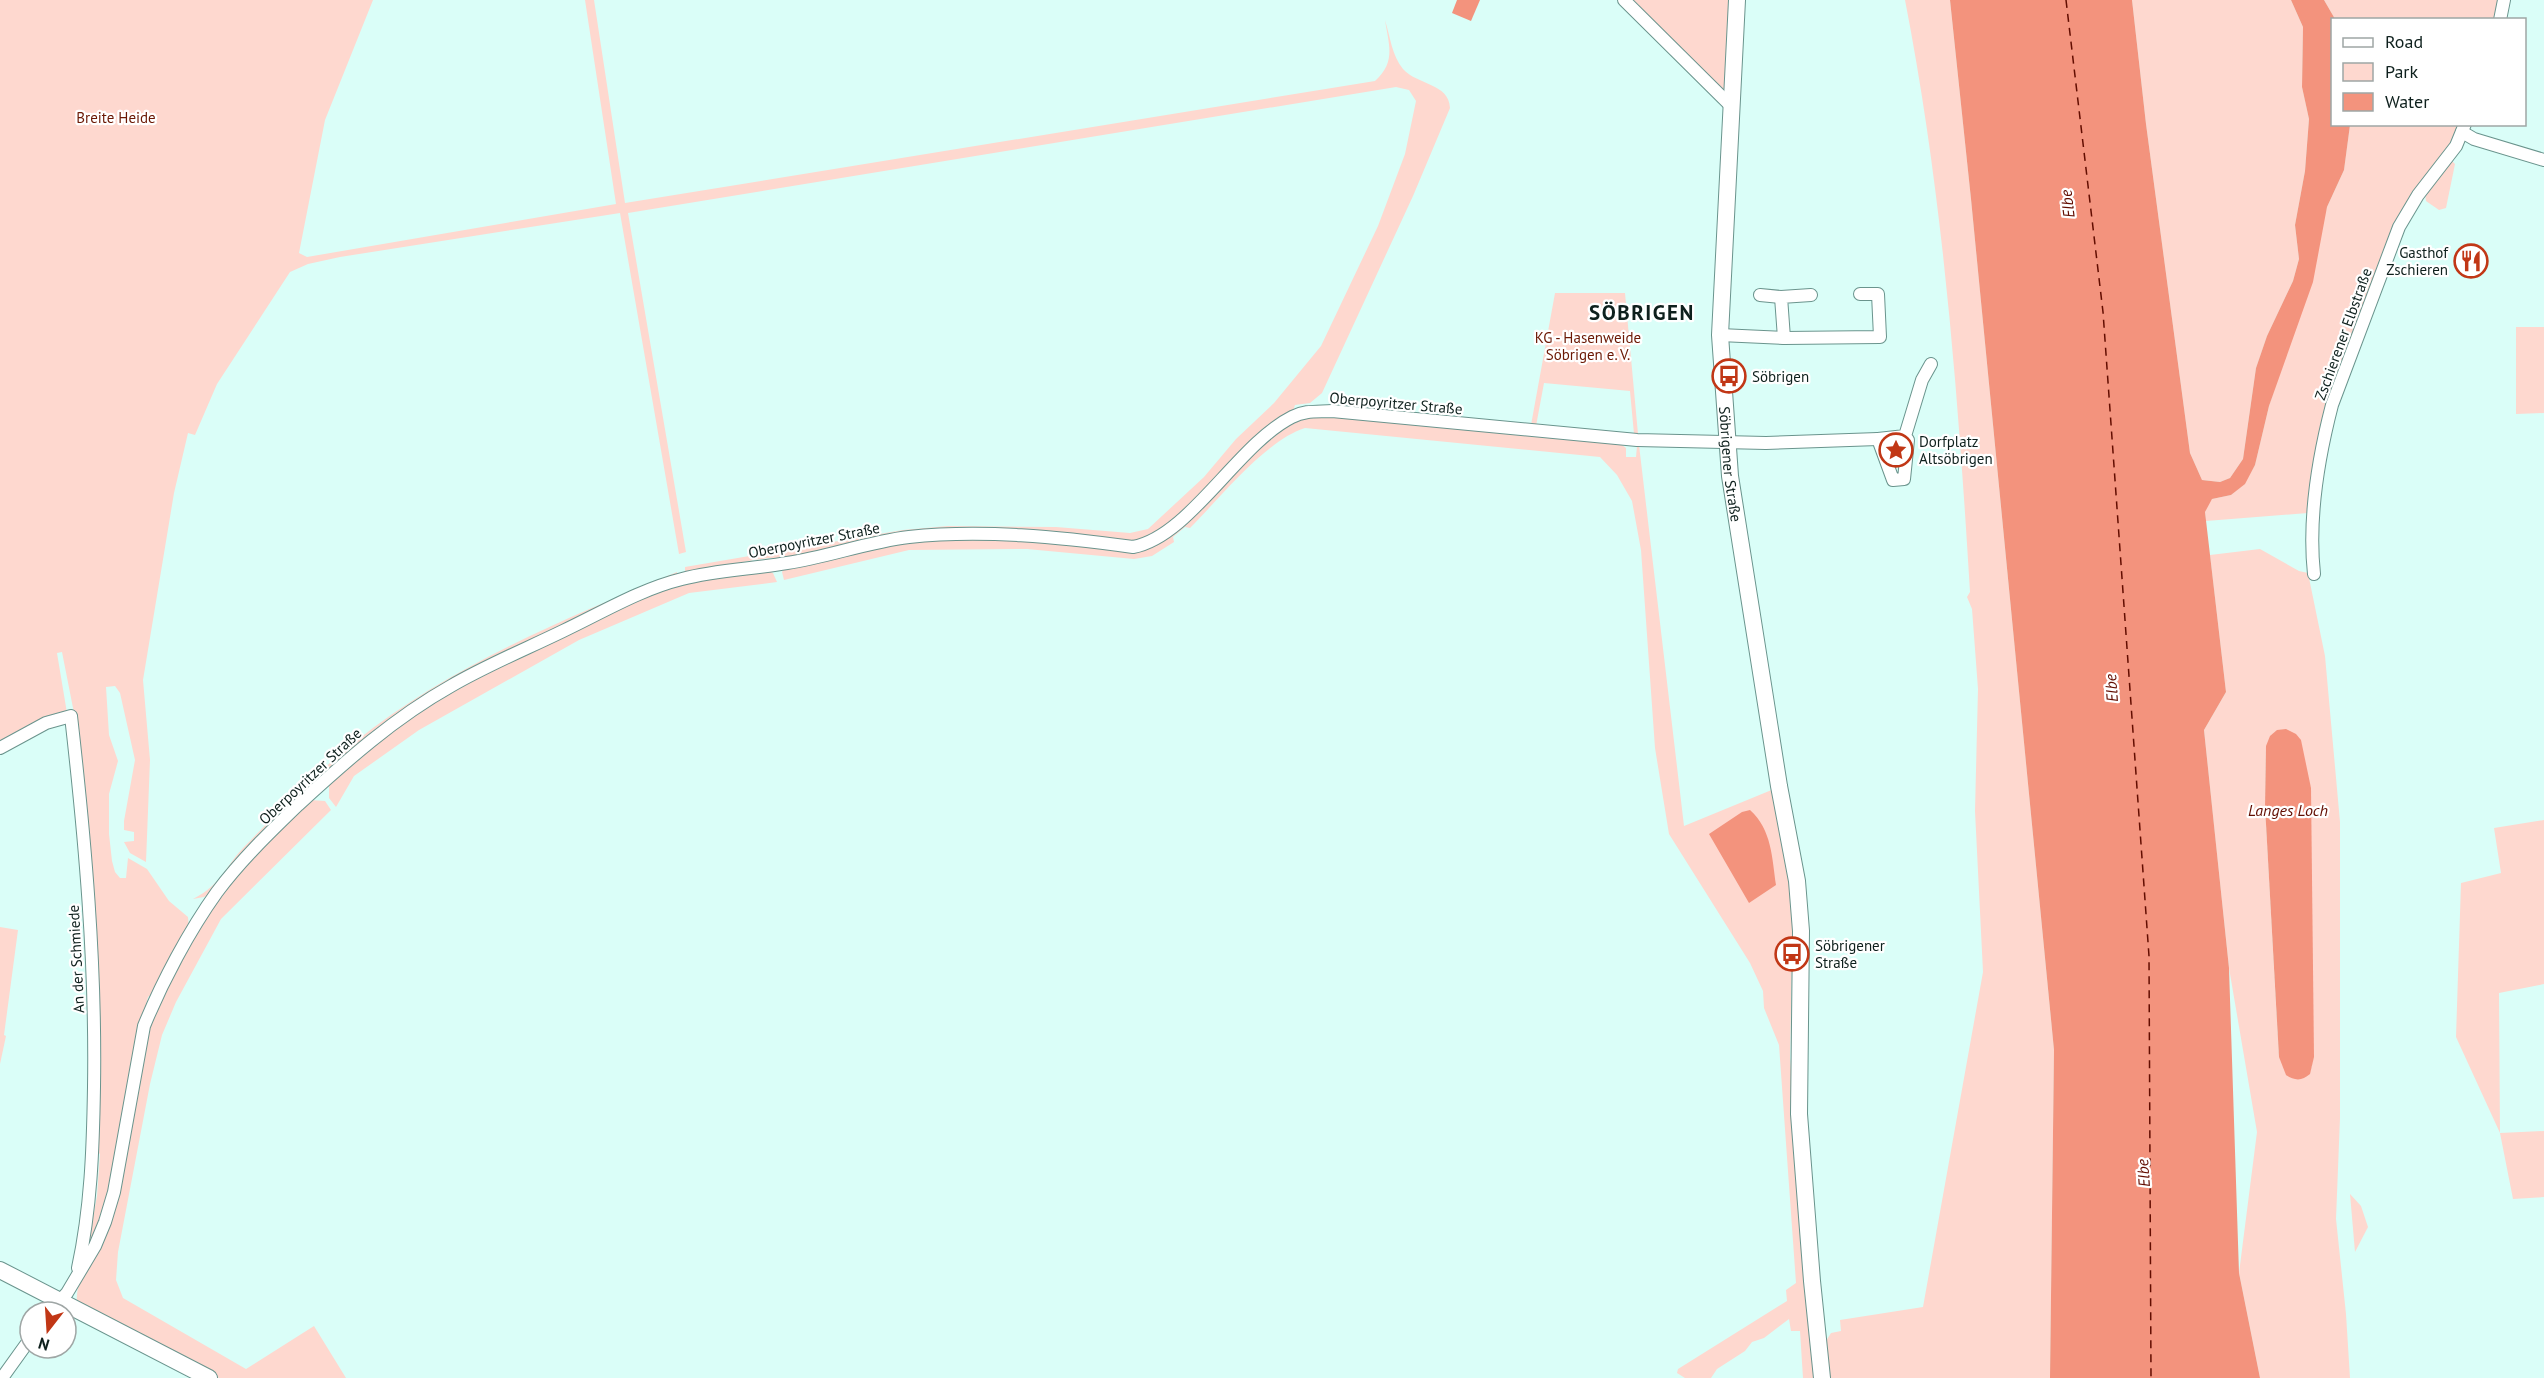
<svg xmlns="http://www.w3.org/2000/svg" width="2544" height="1378" viewBox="0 0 2544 1378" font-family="'PT Sans',sans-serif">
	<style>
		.green { fill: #fed8cf; fill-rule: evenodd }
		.water { fill: #f3937d }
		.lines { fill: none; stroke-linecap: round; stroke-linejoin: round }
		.ferry { stroke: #620d00; stroke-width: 1.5; stroke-dasharray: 8 6; stroke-linecap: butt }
		.street-casing { stroke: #6a948d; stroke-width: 14 }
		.secondary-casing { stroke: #6a948d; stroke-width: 18 }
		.street { stroke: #fff; stroke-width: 12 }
		.secondary { stroke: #fff; stroke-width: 16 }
		.labels { text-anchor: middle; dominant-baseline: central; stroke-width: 4.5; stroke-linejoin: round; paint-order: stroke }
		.park-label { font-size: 15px; fill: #6b1804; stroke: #fff }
		.poi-label { font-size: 15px; fill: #0e201d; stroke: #fff; text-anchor: start }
		.street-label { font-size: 15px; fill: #0e201d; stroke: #fff }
		.water-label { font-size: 16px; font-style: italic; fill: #620d00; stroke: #fff }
		.district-label { font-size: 21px; font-weight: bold; letter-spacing: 1.5px; fill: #0e201d; stroke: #fff }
	</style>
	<rect width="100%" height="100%" fill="#dafef8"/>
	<g class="green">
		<path d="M0 0H373L325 120 299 253 307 257 616 204 585 0H594L625 203 1375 81C1396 62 1389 46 1385 20 1390 36 1392 56 1403 69 1417 85 1449 83 1450 108L1413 196 1322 393 1310 403 1295 405 1293 411 1177 518 1162 531 1132 543 1050 534 1047 531 985 532 782 559C767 554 704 571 685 575V567L903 530 948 526 1056 527 1130 533 1148 529 1204 477 1236 439 1274 403 1321 346 1378 226 1405 154 1416 101 1409 90 1396 87 628 213 686 552 679 554 620 213 340 257 308 264 290 272 217 384 195 435 188 433 174 493 143 680 150 760 146 862 130 853 124 842 134 841V832L124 830V821L135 760 120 693 115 686 106 687 109 735 118 761 109 794V834L112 861 115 872 120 878H126L128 858 147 869 169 901 188 917 189 929 154 992 148 997 136 1043 111 1192 85 1260 97 1196 100 1154 96 1151 74 713 62 652 57 653 67 713 0 744Z"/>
		<path d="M1628 0H1732L1727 89 1722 94Z"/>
		<path d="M1905 0H1950L1971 199 2054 1050 2050 1378H1827L1824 1344 1831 1333 1841 1331 1840 1320 1923 1307 1983 972 1975 811 1978 689 1972 609 1967 597 1970 592C1958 394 1943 195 1905 0Z"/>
		<path d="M2132 0H2291L2303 27 2302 87 2309 119 2305 171 2295 225 2299 259 2293 281 2267 336 2256 368 2243 459 2230 478 2220 482 2202 480 2190 453 2146 124Z"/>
		<path d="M2324 0H2500L2495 20 2335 19Z"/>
		<path d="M2350 125H2459L2455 136 2432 171 2403 211 2329 404 2308 513 2206 521 2205 512 2208 504 2212 499 2231 495 2244 484 2255 465 2269 406 2286 354 2327 207 2344 170Z"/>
		<path d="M2449 161H2452L2455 164 2446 208 2439 210 2426 201 2425 194Z"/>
		<path d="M1555 293H1625L1638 434H1634L1630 391 1544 383 1536 426 1531 425Z"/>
		<path d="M2516 327H2544V413L2516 414Z"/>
		<path d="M1316 415 1618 442 1626 448V457H1636L1637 446 1639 445 1684 826 1774 789 1793 905 1790 1057 1815 1378H1803L1800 1331H1791L1789 1319 1764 1338 1752 1342 1745 1351 1717 1369 1711 1378H1685L1677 1373 1678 1369 1787 1301 1786 1290 1796 1283 1779 1045 1764 1008 1763 991 1750 963 1669 834 1655 748 1641 550 1632 501 1617 475 1600 457 1305 428C1266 440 1220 498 1190 528L1185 527 1173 537 1174 542 1152 556 1134 559 1027 549 909 550 784 580 782 572 784 568 906 541 987 539 1143 549 1273 434 1291 422Z"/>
		<path d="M2260 549 2299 571 2308 573 2325 656 2340 822V1118L2336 1219 2346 1314 2350 1378H2260L2239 1273 2257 1132 2229 968 2204 730 2226 692 2210 555ZM2300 740 2312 979V1067L2279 1057 2265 806 2266 746Z"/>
		<path d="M764 569 773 573 777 582 689 593 579 640 419 730 354 776 336 807 329 798V782L413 714 499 666 651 595 684 583Z"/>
		<path d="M677 572 678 577 410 709 213 891 204 897 193 899C200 895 207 891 212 886 224 875 232 859 244 847 280 810 316 773 356 741 451 665 567 618 677 572Z"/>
		<path d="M310 800 325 801 331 810 221 919 176 1002 162 1035 150 1084 118 1252 116 1280 123 1298 246 1369 314 1326 346 1378H219L77 1302C75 1282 90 1262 99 1245L147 1027 204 917 247 862Z"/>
		<path d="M2544 820V984L2499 993 2500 1133 2544 1131V1197L2513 1199 2500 1133 2456 1037 2461 883 2501 873 2494 828Z"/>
		<path d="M0 927 18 930 4 1035 6 1036 0 1064Z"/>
		<path d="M2350 1194 2361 1206 2368 1227 2355 1252Z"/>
	</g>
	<g class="water">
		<path d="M1457 0H1480L1471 21 1452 13Z"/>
		<path d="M1950 0H2132L2146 124 2190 453 2202 480 2220 482 2230 478 2243 459 2256 368 2267 336 2293 281 2299 259 2295 225 2305 171 2309 119 2302 87 2303 27 2291 0H2324L2335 19 2332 20V124L2350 125 2344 170 2327 207 2313 282 2269 406 2255 465 2245 484 2231 495 2212 499 2205 512 2226 692 2204 730 2229 968 2239 1273 2260 1378H2050L2054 1050 1971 199Z"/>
		<path d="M2286 729 2296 734 2301 740 2311 788 2314 1057 2310 1074C2302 1081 2295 1081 2286 1075L2279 1057 2265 806 2266 746 2270 736 2277 730Z"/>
		<path d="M1750 810C1772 830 1772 858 1776 885L1749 903 1709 834 1742 812Z"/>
	</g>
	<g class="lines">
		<path class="ferry" d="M2066 0 2103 312 2149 956 2151 1378"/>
		<defs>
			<g id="street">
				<path d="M1624 0 1731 106"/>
				<path d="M2500 20 2504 0"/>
				<path d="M2462 132 2474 139 2544 160"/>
				<path d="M1760 295 1781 297"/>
				<path d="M1720 335 1784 338 1880 337 1878 294H1860"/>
				<path d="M1784 338 1781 297 1811 295"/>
				<path d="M1905 436 1878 439 1893 480 1904 479 1908 440 1905 436 1922 380 1931 364"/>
				<path d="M2314 574C2308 519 2318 459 2332 405L2399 227 2418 195 2456 146 2465 124"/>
				<path d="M0 748 46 723 71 716C85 839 96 963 94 1087 93 1149 91 1208 78 1268"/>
				<path d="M50 1312 67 1293 95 1246 105 1222 114 1192 144 1026C162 982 189 931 217 892 241 860 270 832 298 805 346 761 394 718 451 686 487 665 526 649 563 631 601 613 641 589 682 579 716 570 753 569 787 563 828 557 867 542 909 537 982 529 1060 537 1133 547 1189 537 1238 444 1292 417 1305 410 1318 412 1332 411L1637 440 1766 443 1878 439"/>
				<path d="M2 1378 30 1339"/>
			</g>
			<g id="secondary">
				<path id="s1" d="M1737 0 1720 335 1730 476 1779 786 1797 881 1801 931 1799 1114 1812 1281 1822 1378"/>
				<path d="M0 1270 209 1378"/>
			</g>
		</defs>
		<use href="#street" class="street-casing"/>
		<use href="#secondary" class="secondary-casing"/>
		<use href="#street" class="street"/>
		<use href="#secondary" class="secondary"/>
	</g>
	<defs>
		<symbol id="restaurant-ring" viewBox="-11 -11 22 22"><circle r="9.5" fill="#fff" stroke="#c13716" stroke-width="1.5"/><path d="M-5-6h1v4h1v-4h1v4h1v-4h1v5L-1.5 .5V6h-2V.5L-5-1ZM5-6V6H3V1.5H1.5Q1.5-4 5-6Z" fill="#c13716"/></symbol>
		<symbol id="bus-ring" viewBox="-11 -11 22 22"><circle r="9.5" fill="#fff" stroke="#c13716" stroke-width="1.5"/><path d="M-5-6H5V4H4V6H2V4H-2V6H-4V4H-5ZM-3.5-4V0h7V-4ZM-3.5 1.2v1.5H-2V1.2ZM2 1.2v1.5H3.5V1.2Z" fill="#c13716"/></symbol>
		<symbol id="sight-ring" viewBox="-11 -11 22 22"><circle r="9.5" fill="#fff" stroke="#c13716" stroke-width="1.5"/><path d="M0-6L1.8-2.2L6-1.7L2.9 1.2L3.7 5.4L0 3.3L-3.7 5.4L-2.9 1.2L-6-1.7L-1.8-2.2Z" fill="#c13716"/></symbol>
	</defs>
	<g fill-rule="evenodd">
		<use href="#restaurant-ring" x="2452" y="242" width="38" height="38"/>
		<use href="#bus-ring" x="1710" y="357" width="38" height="38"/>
		<use href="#sight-ring" x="1877" y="431" width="38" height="38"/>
		<use href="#bus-ring" x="1773" y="935" width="38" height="38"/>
	</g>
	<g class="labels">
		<g class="park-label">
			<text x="116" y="117">Breite Heide</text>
			<text x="1588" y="337">KG - Hasenweide<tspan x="1588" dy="17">Söbrigen e. V.</tspan></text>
		</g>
		<g class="poi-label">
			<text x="2448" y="252" text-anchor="end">Gasthof<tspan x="2448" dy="17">Zschieren</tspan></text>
			<text x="1752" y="376">Söbrigen</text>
			<text x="1919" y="441">Dorfplatz<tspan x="1919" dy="17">Altsöbrigen</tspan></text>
			<text x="1815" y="945">Söbrigener<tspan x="1815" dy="17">Straße</tspan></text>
		</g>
		<g class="street-label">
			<text transform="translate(2343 334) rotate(-70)">Zschierener Elbstraße</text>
			<text transform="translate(1396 403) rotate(5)">Oberpoyritzer Straße</text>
			<text stroke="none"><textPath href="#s1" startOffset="465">Söbrigener Straße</textPath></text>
			<text transform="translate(814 540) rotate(-11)">Oberpoyritzer Straße</text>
			<text transform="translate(310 776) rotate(-43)">Oberpoyritzer Straße</text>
			<text transform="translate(76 959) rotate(-93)">An der Schmiede</text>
		</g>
		<g class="water-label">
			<text transform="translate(2067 204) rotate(-97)">Elbe</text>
			<text transform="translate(2111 688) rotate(-94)">Elbe</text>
			<text x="2288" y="810">Langes Loch</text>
			<text transform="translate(2143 1173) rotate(-94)">Elbe</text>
		</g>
		<g class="district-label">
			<text x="1642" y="312">SÖBRIGEN</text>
		</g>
	</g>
	<rect x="2331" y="18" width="195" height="108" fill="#ffffff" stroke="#9fa6a5" stroke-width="1.5"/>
	<rect x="2343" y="38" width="30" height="9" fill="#ffffff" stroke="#9fa6a5" stroke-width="1.5"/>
	<text x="2385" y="48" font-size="18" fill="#0e201d">Road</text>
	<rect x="2343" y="63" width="30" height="18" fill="#fed8cf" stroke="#9fa6a5" stroke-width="1.5"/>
	<text x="2385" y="78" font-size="18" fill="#0e201d">Park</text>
	<rect x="2343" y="93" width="30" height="18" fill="#f3937d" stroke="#9fa6a5" stroke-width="1.5"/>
	<text x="2385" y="108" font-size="18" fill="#0e201d">Water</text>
	<g transform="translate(48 1330) rotate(197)"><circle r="28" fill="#ffffff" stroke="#9fa6a5" stroke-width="1.5"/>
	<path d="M0-4.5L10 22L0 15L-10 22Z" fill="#c13716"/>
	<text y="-9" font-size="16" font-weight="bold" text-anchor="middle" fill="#0e201d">N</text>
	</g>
</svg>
